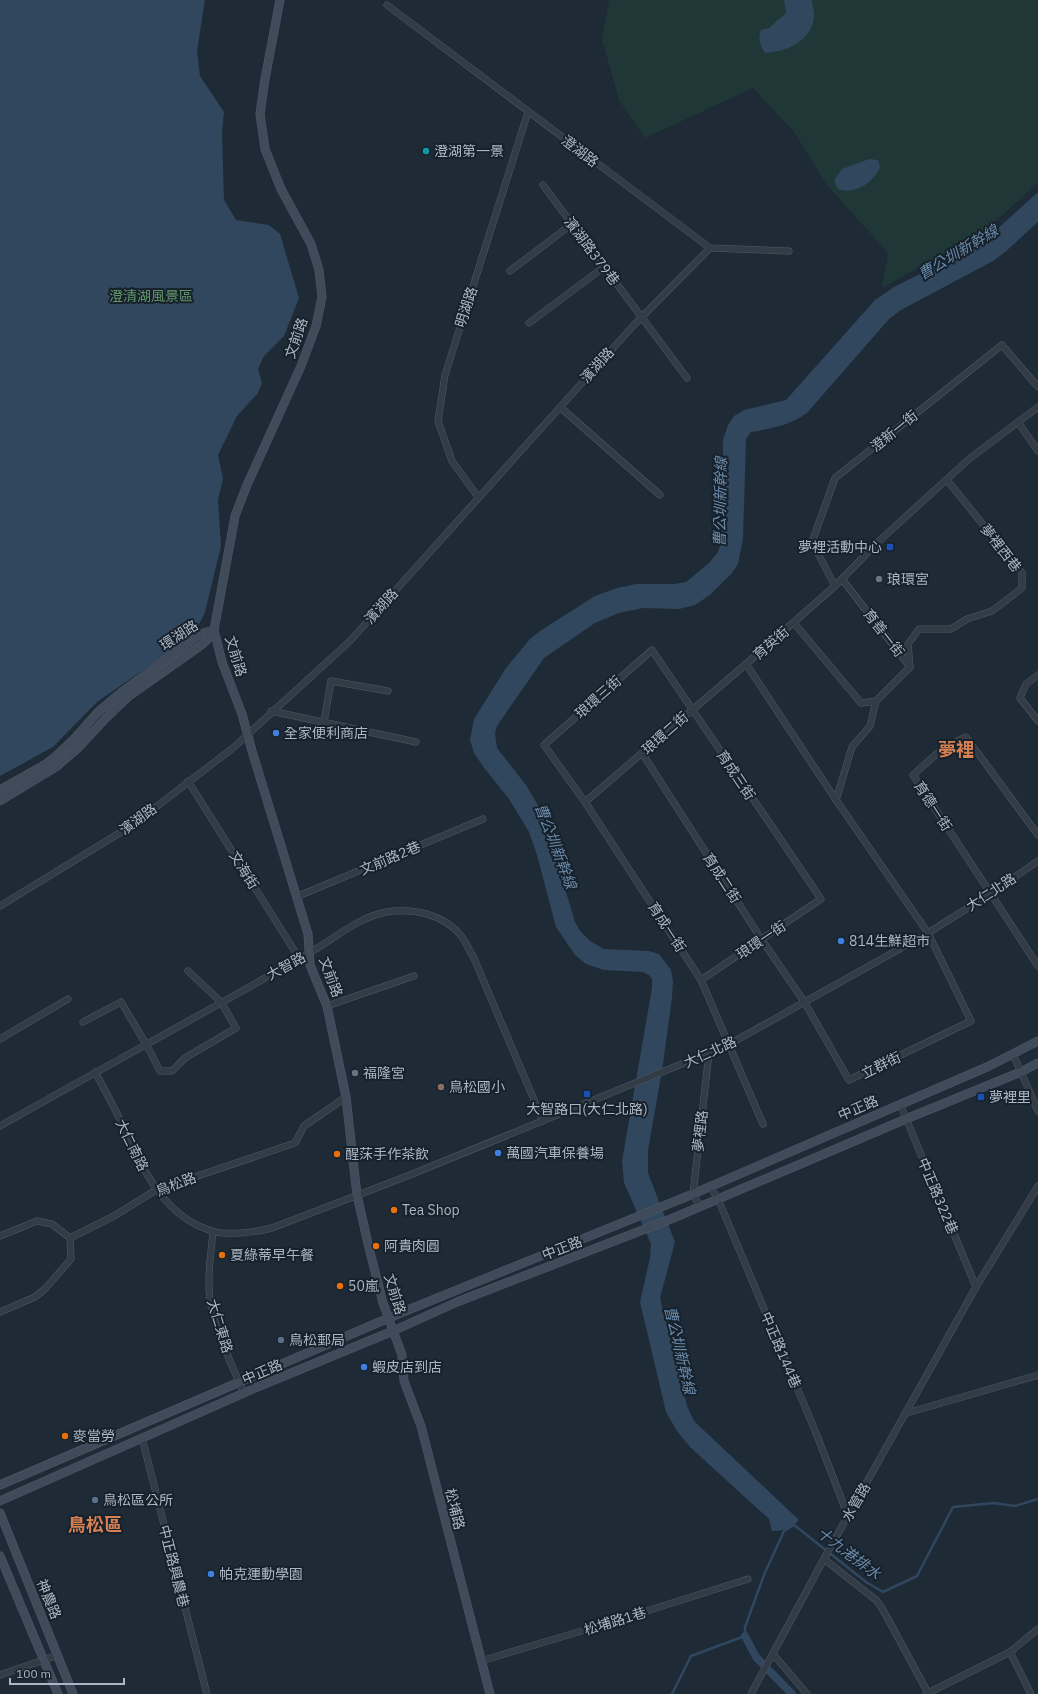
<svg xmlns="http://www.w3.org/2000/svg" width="1038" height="1694" viewBox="0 0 1038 1694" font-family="'IBM Plex Sans','Noto Sans TC',sans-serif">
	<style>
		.green { fill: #203737 }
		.water { fill: #30475e }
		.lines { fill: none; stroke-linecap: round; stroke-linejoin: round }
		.stream { stroke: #30475e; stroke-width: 2.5 }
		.canal { stroke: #30475e; stroke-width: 8 }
		.street-casing { stroke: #4f5a65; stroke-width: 7 }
		.secondary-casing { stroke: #4f5a65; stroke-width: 9 }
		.street { stroke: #313c47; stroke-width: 6 }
		.secondary { stroke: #3f4b5a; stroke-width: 8 }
		.culture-dot { fill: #0f9aa8; stroke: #17212b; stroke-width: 1.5 }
		.transit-dot { fill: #1a4fb4; stroke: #17212b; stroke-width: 1.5 }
		.worship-dot { fill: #6b7280; stroke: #17212b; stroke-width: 1.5 }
		.shop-dot { fill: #3f7fe0; stroke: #17212b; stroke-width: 1.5 }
		.education-dot { fill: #8d6e63; stroke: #17212b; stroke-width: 1.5 }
		.food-dot { fill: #e8710a; stroke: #17212b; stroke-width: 1.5 }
		.service-dot { fill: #5c6f8a; stroke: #17212b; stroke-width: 1.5 }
		.labels { text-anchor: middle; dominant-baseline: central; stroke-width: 4; stroke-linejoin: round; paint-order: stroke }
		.poi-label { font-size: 14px; fill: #abb7c4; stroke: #17212b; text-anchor: start }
		.street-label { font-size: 14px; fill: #abb7c4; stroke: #17212b }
		.park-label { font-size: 14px; fill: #62956a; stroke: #17212b }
		.water-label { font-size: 15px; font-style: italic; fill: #6a8aaa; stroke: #17212b }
		.district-label { font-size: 18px; font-weight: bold; fill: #d78153; stroke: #17212b }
	</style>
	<rect width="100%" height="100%" fill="#1e2a36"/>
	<path class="green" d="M609 0H1038V183L988 228 882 288 888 253 826 184 795 133 753 88 645 138 619 100 602 39Z"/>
	<g class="water">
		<path d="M0 0H205L197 51 200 76 224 112 222 133 224 200 236 220 269 225 280 234 299 298 284 336 264 356 258 369 262 383 258 393 237 416 218 455 223 479 218 500 221 546 205 612 194 635 97 702 53 747 0 776Z"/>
		<path d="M784 0H812C812 5 814 10 814 15 814 40 786 52 765 53 759 44 758 39 761 30L769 28 786 13Z"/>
		<path d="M869 159 878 160 880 167C873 183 855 195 838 189L834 181 842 169Z"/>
		<path d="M1038 192V222L1004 253 993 261 901 310 889 319 807 413C788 426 773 428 751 432L746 439 743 539 738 564 732 573 710 595 695 605 679 609 643 608 619 613 595 623 544 658 497 726 495 733 497 748 526 785 542 812 575 922 580 931 590 941 604 949 649 951 659 954 671 970 673 981 672 998 662 1071 648 1150V1173L675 1242 660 1298 687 1406 694 1421 799 1520C791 1529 784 1531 772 1531L769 1519 690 1447 677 1431 666 1412 640 1302 650 1258 651 1244 624 1183 622 1161 652 988V979L649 975 643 972 604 970 586 964 575 955 556 927 537 855 529 832 509 799 485 769 474 753 470 740 474 719 506 668 530 639 540 631 595 596 617 588 636 584H674L686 582 709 563 718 552 722 538 723 440 728 425 734 416 744 410 786 400 875 300 894 287 983 242Z"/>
	</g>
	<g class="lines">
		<g class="stream">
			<path d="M793 1524 866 1582 883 1592 917 1576 953 1507 994 1503 1015 1506 1038 1499"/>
			<path d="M672 1694 691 1656 745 1636V1627L764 1575 784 1531 794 1525"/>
		</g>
		<path class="canal" d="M745 1636 756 1657 792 1694"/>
		<defs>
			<g id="street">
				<path d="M387 5 710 248 789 251"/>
				<path d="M543 185 687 378"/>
				<path d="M510 271 572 224"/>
				<path d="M529 323 604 267"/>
				<path d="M560 407 660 495"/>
				<path d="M1018 422 1038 451"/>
				<path d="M478 497 452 461 438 421 445 375 528 112"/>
				<path d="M835 586 812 542 835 478 1002 345 1038 387"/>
				<path d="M794 623 861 703 876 701 910 667 842 579"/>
				<path d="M910 667 908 644 919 629H951L967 619 992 611 1022 588V573L947 480"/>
				<path d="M1038 675 1026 684 1020 698 1038 721"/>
				<path d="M271 711 416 742"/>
				<path d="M324 722 331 681 388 691"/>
				<path d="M642 753 762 940 805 1003 849 1080 971 1021 928 933 836 800 746 664 835 586 877 543 969 459 1038 407"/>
				<path d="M188 781 299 958"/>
				<path d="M836 800 852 747 870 726 876 701"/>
				<path d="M585 802 746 664"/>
				<path d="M1038 835 966 737 942 749 913 775 1038 966"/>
				<path d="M296 897 483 819"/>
				<path d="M0 906 131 826 233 748 350 641 633 326 710 248"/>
				<path d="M701 980 821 899 652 650 544 745 585 802 701 980 763 1124"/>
				<path d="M327 1006 414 976"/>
				<path d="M83 1022 121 1002 146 1044 160 1071H172L185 1058 236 1028 221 1002 188 971"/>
				<path d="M0 1039 68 999"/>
				<path d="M1013 1054 1038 1111"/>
				<path d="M95 1072C105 1090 114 1107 123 1126 143 1168 162 1216 212 1231 227 1236 257 1232 272 1228L410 1175 728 1045 928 933 990 894 1038 861"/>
				<path d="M900 1104 976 1287"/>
				<path d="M0 1126C102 1068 207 1012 309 953 334 939 357 918 386 912 414 908 445 914 462 937 466 943 469 950 473 956L543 1121"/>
				<path d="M710 1186 718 1199 816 1433 848 1516"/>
				<path d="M700 1207 693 1194 709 1053"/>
				<path d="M213 1232C211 1254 207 1276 210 1299 214 1330 232 1364 244 1394"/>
				<path d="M0 1236 37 1221 52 1224 70 1238 114 1216 156 1190 295 1143 304 1126 346 1097"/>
				<path d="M0 1312 35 1297 45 1289 71 1259 70 1238"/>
				<path d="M907 1413 1038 1375"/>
				<path d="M142 1438 207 1694"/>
				<path d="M824 1559 876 1600 882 1608 928 1693"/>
				<path d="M1010 1652 1031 1694"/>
				<path d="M773 1654 807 1694"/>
				<path d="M481 1661 612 1622 748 1579"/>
				<path d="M0 1675 58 1655"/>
				<path d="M751 1694 826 1555 976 1287 1038 1186"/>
				<path d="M926 1694 1010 1652 1038 1629"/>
			</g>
			<g id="secondary">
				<path d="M280 0 265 79 260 114 265 149 281 189 311 244 319 270 322 297 316 326 301 366 247 485 235 516 214 630 222 662 242 714 252 751 308 934 310 965 327 1006 346 1097 357 1195 369 1248 383 1303 402 1355 404 1381 421 1426 490 1694"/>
				<path d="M0 790 46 764 56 756 74 739 98 712 123 691 200 634 214 630"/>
				<path d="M0 801 56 767 79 747 106 718 129 696 200 646 206 641 214 630"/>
				<path d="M0 1485 398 1314 693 1194 987 1067 1038 1041"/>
				<path d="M0 1501 255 1388 393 1331 457 1302 671 1219 906 1119 1021 1072 1038 1063"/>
				<path d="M0 1513 73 1694"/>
				<path d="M0 1556 58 1694"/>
			</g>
		</defs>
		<use href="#street" class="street-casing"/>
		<use href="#secondary" class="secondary-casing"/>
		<use href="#street" class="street"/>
		<use href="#secondary" class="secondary"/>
	</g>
	<circle class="culture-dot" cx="426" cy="151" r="4"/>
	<g class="transit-dot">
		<rect x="886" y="543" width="8" height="8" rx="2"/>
		<rect x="583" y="1090" width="8" height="8" rx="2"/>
		<rect x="977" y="1093" width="8" height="8" rx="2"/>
	</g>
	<g class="worship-dot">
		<circle cx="879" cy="579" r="4"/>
		<circle cx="355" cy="1073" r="4"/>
	</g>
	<g class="shop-dot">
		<circle cx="276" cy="733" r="4"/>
		<circle cx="841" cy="941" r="4"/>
		<circle cx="498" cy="1153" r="4"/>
		<circle cx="364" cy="1367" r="4"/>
		<circle cx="211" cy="1574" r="4"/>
	</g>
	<circle class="education-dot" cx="441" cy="1087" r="4"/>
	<g class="food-dot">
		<circle cx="337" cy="1154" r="4"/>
		<circle cx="394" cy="1210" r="4"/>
		<circle cx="376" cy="1246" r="4"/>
		<circle cx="222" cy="1255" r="4"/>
		<circle cx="340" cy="1286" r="4"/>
		<circle cx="65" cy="1436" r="4"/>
	</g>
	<g class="service-dot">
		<circle cx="281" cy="1340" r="4"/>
		<circle cx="95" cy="1500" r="4"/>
	</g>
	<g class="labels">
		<g class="poi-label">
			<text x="434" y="151">澄湖第一景</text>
			<text x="882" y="547" text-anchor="end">夢裡活動中心</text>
			<text x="887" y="579">琅環宮</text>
			<text x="284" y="733">全家便利商店</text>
			<text x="849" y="941">814生鮮超市</text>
			<text x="363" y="1073">福隆宮</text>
			<text x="449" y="1087">鳥松國小</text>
			<text x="989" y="1097">夢裡里</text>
			<text x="587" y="1109" text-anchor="middle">大智路口(大仁北路)</text>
			<text x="506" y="1153">萬國汽車保養場</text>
			<text x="345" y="1154">醒莯手作茶飲</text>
			<text x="402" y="1210">Tea Shop</text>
			<text x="384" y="1246">阿貴肉圓</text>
			<text x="230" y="1255">夏綠蒂早午餐</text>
			<text x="348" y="1286">50嵐</text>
			<text x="289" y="1340">鳥松郵局</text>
			<text x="372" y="1367">蝦皮店到店</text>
			<text x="73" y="1436">麥當勞</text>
			<text x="103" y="1500">鳥松區公所</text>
			<text x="219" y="1574">帕克運動學園</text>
		</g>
		<g class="street-label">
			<text transform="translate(580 151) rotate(37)">澄湖路</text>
			<text transform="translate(592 251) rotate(53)">濱湖路379巷</text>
			<text transform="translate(466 307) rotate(-72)">明湖路</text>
			<text transform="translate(296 338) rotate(-71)">文前路</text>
			<text transform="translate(597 365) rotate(-48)">濱湖路</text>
			<text transform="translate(894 431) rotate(-39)">澄新一街</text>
			<text transform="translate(1001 548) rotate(52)">夢裡西巷</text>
			<text transform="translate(381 606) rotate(-48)">濱湖路</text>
			<text transform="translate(884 633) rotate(52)">育善一街</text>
			<text transform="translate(179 635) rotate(-33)">環湖路</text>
			<text transform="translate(771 643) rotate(-41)">育英街</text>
			<text transform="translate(236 656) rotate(73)">文前路</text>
			<text transform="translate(598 697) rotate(-41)">琅環三街</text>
			<text transform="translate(665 733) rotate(-41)">琅環二街</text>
			<text transform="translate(736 775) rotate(56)">育成三街</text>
			<text transform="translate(933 806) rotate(57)">育德一街</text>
			<text transform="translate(138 819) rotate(-36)">濱湖路</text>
			<text transform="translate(390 858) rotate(-23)">文前路2巷</text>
			<text transform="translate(244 870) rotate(58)">文海街</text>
			<text transform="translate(722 878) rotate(57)">育成二街</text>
			<text transform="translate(991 892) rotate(-33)">大仁北路</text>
			<text transform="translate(667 927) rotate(57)">育成一街</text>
			<text transform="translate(761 940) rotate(-34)">琅環一街</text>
			<text transform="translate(286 966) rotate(-29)">大智路</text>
			<text transform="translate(331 977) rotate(70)">文前路</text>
			<text transform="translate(710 1052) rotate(-24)">大仁北路</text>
			<text transform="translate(881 1065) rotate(-26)">立群街</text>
			<text transform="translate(858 1108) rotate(-23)">中正路</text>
			<text transform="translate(700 1131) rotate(-83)">夢裡路</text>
			<text transform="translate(132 1145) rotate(64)">大仁南路</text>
			<text transform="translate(176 1184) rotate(-21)">鳥松路</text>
			<text transform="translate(938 1196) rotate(67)">中正路322巷</text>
			<text transform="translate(562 1248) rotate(-21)">中正路</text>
			<text transform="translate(395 1294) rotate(73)">文前路</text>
			<text transform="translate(220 1326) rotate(73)">大仁東路</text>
			<text transform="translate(781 1350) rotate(67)">中正路144巷</text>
			<text transform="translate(262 1372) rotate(-23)">中正路</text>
			<text transform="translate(856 1502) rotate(-60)">水管路</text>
			<text transform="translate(455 1509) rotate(76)">松埔路</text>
			<text transform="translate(174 1566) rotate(76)">中正路興農巷</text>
			<text transform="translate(49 1599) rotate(68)">神農路</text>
			<text transform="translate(615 1621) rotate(-17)">松埔路1巷</text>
		</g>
		<g class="park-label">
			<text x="151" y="296">澄清湖風景區</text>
		</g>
		<g class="water-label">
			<text transform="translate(958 252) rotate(-31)">曹公圳新幹線</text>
			<text transform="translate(720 502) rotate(-89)">曹公圳新幹線</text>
			<text transform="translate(556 846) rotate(69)">曹公圳新幹線</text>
			<text transform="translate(680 1350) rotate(77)">曹公圳新幹線</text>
			<text transform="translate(849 1553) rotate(37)">十九港排水</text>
		</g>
		<g class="district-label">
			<text x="956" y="749">夢裡</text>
			<text x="95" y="1524">鳥松區</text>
		</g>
	</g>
	<path d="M10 1678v6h114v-6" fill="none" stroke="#abb7c4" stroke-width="2"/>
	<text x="16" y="1678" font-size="12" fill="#abb7c4" stroke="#17212b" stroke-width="3" paint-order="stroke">100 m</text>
</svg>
